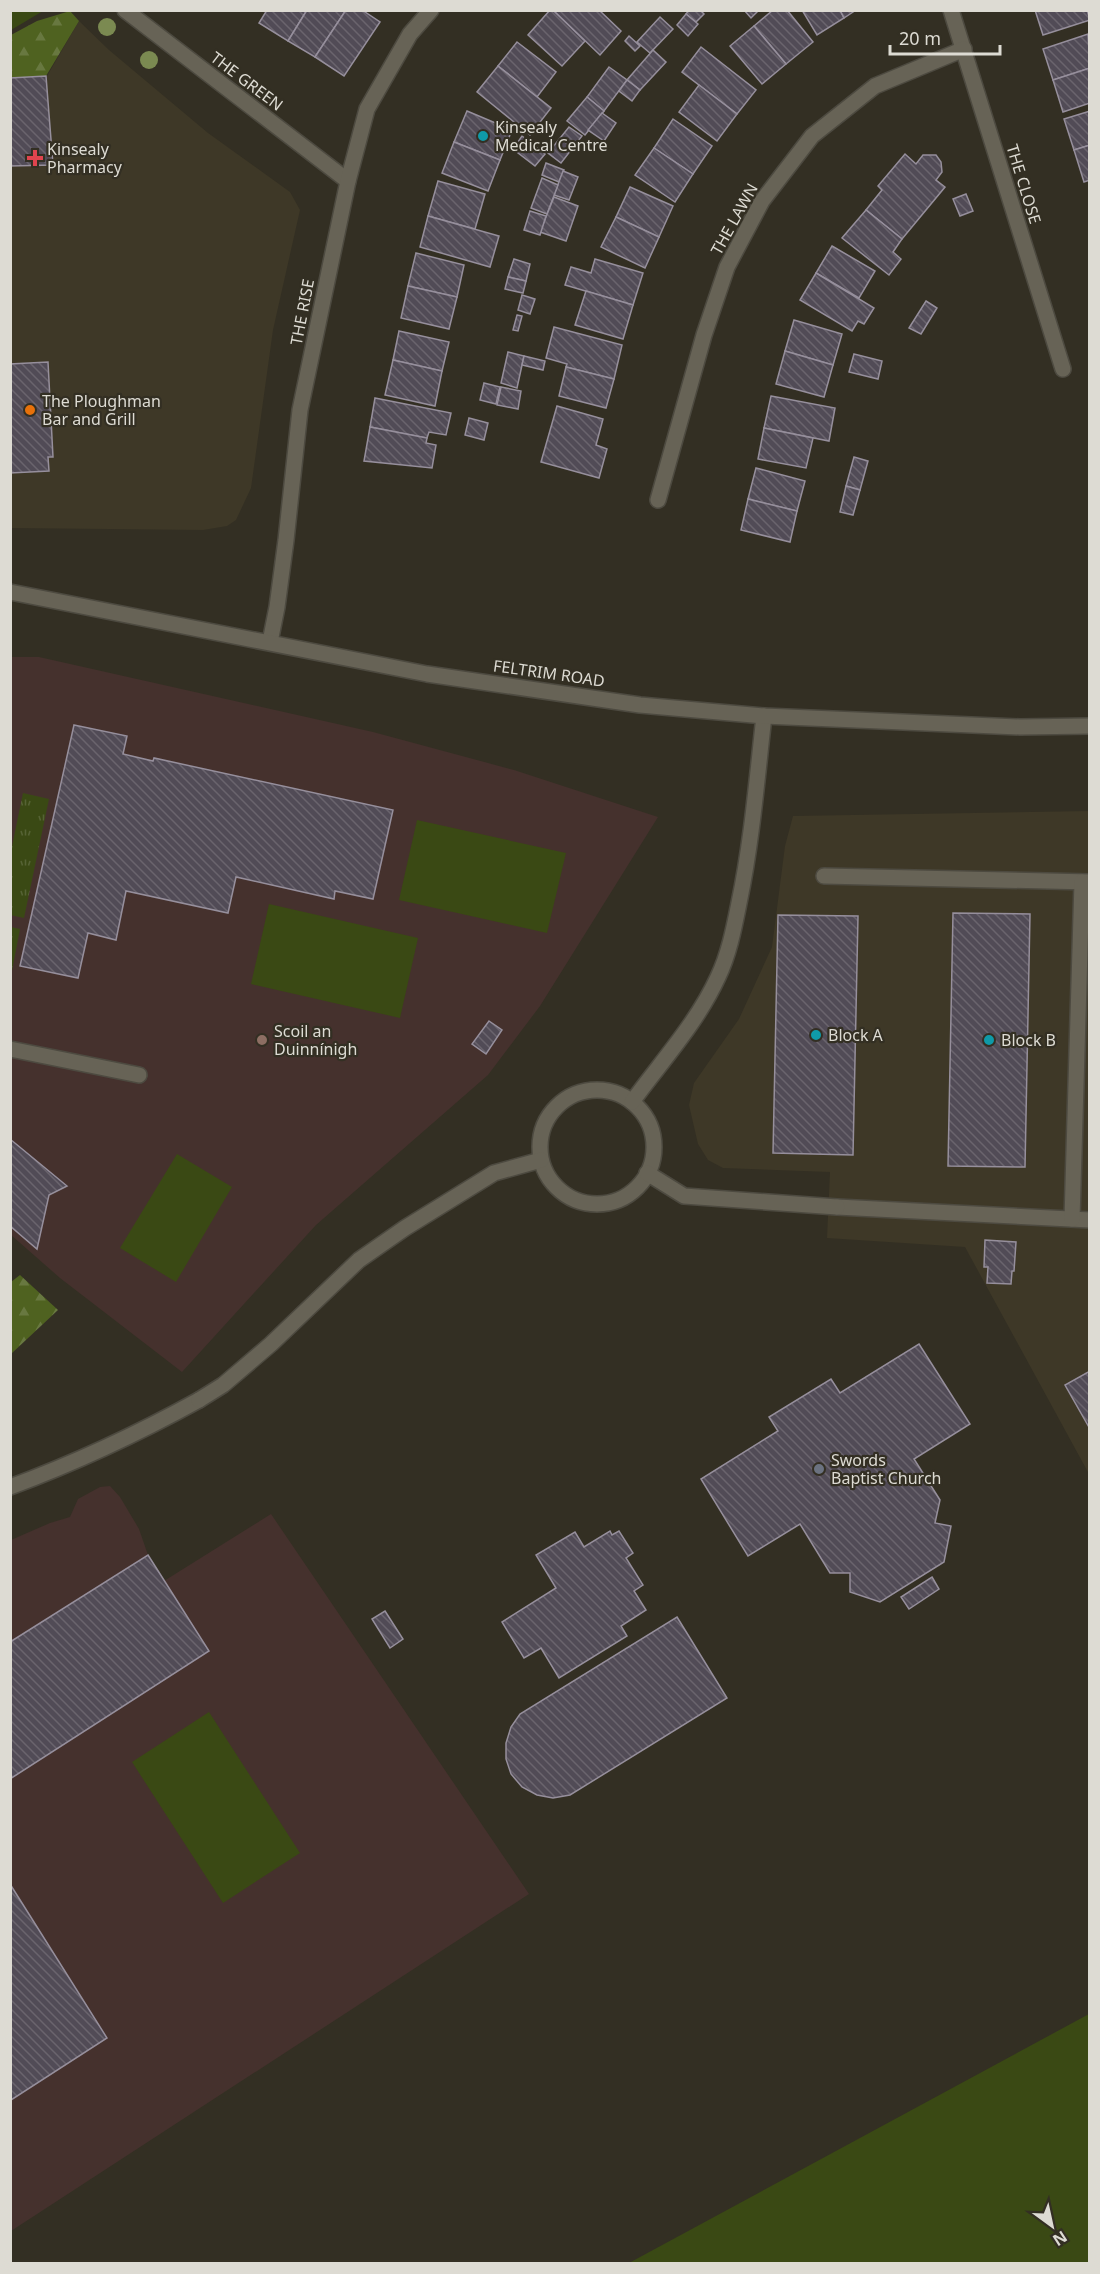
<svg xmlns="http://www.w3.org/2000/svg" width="1100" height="2274" viewBox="0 0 1100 2274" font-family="'Noto Sans',sans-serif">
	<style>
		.built { fill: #3e3827 }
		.education { fill: #45312d }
		.grass { fill: url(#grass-tufts) }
		.forest { fill: url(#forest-firs) }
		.green { fill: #3a4914 }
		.building { fill: url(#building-back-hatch); stroke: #968f9c; stroke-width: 1.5 }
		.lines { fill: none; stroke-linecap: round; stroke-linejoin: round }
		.lane-casing { stroke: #4d4a40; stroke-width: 18 }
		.street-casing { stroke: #4d4a40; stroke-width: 18 }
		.secondary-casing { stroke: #4d4a40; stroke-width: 18 }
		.lane { stroke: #676356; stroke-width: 15 }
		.street { stroke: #676356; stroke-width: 15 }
		.secondary { stroke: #676356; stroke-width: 15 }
		.tree { fill: #7b8a51 }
		.culture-dot { fill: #0f9aa8; stroke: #332f23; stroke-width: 2 }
		.health-dot { fill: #e0444e; stroke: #332f23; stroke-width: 2 }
		.food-dot { fill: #e8710a; stroke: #332f23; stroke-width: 2 }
		.education-dot { fill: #8d6e63; stroke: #332f23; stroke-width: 2 }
		.worship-dot { fill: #6b7280; stroke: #332f23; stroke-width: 2 }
		.labels { text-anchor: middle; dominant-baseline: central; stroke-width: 4.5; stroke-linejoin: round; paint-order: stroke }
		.street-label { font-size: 16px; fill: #dddbd3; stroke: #332f23 }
		.poi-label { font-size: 16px; fill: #dddbd3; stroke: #332f23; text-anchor: start }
	</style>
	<defs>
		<pattern id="grass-tufts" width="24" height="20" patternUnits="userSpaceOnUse" patternTransform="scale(1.5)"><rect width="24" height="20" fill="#3a4914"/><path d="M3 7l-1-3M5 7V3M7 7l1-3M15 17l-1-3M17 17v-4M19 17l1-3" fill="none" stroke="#566335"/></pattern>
		<pattern id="forest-firs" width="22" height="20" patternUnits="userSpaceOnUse" patternTransform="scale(1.5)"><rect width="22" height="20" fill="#4f6220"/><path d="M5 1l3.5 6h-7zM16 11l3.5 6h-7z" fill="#687840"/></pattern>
		<pattern id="building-back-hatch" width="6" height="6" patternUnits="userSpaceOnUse" patternTransform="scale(1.5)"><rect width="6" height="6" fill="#514b56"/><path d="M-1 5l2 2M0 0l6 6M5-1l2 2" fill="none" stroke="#6a646d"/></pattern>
	</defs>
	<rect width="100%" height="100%" fill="#332f23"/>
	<g class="built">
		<path d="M79 21 109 50 208 133 290 192 300 210 273 330 251 488 236 520 227 526 203 530 11 528V78L47 76Z"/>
		<path d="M1089 811V1474L965 1247 827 1238 830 1172 723 1168 708 1160 698 1144 689 1105 694 1083 739 1019 772 947 785 846 793 816Z"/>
	</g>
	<g class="education">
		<path d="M11 657H39L373 732 514 770 658 817 540 1006 488 1075 316 1225 182 1372 60 1278 11 1235Z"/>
		<path d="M110 1486 120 1497 139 1529 148 1555 164 1581 271 1514 529 1894 11 2231V1540L50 1523 70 1517 78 1499 100 1487Z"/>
	</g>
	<g class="grass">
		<path d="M23 793 49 799 24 918 10 915 11 851Z"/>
		<path d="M11 927 20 929 11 976 10 927Z"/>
	</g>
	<g class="forest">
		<path d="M70 11 79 21 46 76 11 78V35L37 21Z"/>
		<path d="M20 1275 58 1310 11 1354V1282Z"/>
	</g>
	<g class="green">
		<path d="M11 10H43V11L11 30Z"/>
		<path d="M417 820 566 853 547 933 399 900Z"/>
		<path d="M269 904 418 938 400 1018 251 984Z"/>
		<path d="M177 1154 232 1187 176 1282 120 1248Z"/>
		<path d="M209 1712 300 1853 223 1903 132 1762Z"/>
		<path d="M1089 2014V2263H629Z"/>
	</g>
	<g class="building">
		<path d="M267 10H307L288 41 259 23Z"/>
		<path d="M307 10H346L315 57 288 41Z"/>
		<path d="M346 10H362L380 22 344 76 315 57Z"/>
		<path d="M550 10H553L585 41 562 66 528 35Z"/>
		<path d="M553 10H599L621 31 600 55Z"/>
		<path d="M689 10H700L704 14 696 22 686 14Z"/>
		<path d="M744 10H759L751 18Z"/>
		<path d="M773 10H787L813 42 786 64 754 26Z"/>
		<path d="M802 10H840L844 18 817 35Z"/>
		<path d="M840 10H856L844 18Z"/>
		<path d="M1035 10H1087L1090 20 1043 35Z"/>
		<path d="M686 14 698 24 688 36 677 25Z"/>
		<path d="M660 17 673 29 650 53 637 42Z"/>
		<path d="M754 26 786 64 762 84 730 46Z"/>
		<path d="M1088 34 1090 68 1053 80 1043 49Z"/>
		<path d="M629 36 640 46 635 51 625 41Z"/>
		<path d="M517 42 556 72 537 97 498 66Z"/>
		<path d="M701 47 756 90 737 114 682 72Z"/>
		<path d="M653 50 666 62 640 90 627 80Z"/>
		<path d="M498 66 551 108 530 135 477 92Z"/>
		<path d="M609 67 627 80 604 111 587 97Z"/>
		<path d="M1090 68V103L1063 112 1053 80Z"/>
		<path d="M46 76 53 165 10 166V78Z"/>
		<path d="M627 80 640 90 632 101 619 91Z"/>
		<path d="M699 85 737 114 717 141 679 112Z"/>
		<path d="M587 97 604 111 585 135 567 121Z"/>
		<path d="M467 111 512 130 500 160 454 142Z"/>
		<path d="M1090 111V145L1074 150 1064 119Z"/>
		<path d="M602 113 616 123 604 141 588 130Z"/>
		<path d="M673 119 712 146 693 174 654 148Z"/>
		<path d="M569 127 582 136 561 163 548 153Z"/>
		<path d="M522 136 545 154 535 166 513 149Z"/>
		<path d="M454 142 500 160 488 191 442 173Z"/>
		<path d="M1090 145V180L1084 182 1074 150Z"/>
		<path d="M654 148 693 174 675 202 635 175Z"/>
		<path d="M905 154 916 164 923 155H936L941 162 942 172 936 180 945 187 902 239 866 210 882 190 878 186Z"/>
		<path d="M546 163 564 170 559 182 542 175Z"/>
		<path d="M563 171 578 177 569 200 554 195Z"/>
		<path d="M542 178 558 185 547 214 531 208Z"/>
		<path d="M438 181 485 194 475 229 428 216Z"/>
		<path d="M630 187 673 206 659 237 616 217Z"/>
		<path d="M966 194 973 211 960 216 953 199Z"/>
		<path d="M554 197 578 206 566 241 540 232Z"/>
		<path d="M866 210 902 239 893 252 901 259 889 275 842 238Z"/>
		<path d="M530 211 546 216 540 235 524 230Z"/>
		<path d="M428 216 499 236 490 267 420 247Z"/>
		<path d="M616 217 659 237 645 268 601 247Z"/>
		<path d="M832 246 875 271 859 298 816 273Z"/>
		<path d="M416 253 464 265 457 297 408 286Z"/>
		<path d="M514 259 530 264 526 281 508 277Z"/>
		<path d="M595 259 643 273 633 305 565 285 571 267 591 273Z"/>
		<path d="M816 273 874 308 864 324 858 321 852 331 800 300Z"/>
		<path d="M508 277 526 281 523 293 505 289Z"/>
		<path d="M408 286 457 297 449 329 401 318Z"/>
		<path d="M586 291 633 305 623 339 575 325Z"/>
		<path d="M522 295 535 299 530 314 518 310Z"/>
		<path d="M926 301 937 308 921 334 909 328Z"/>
		<path d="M517 315 522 316 518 331 513 330Z"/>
		<path d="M794 320 842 334 833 365 785 351Z"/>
		<path d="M554 327 622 345 614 379 566 367 567 364 546 358Z"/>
		<path d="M399 331 449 342 442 371 393 360Z"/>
		<path d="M785 351 833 365 824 397 776 384Z"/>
		<path d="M508 352 524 356 517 388 501 383Z"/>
		<path d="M854 354 882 361 878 379 849 372Z"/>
		<path d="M524 356 545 361 543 370 522 365Z"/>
		<path d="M393 360 442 371 435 406 385 395Z"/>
		<path d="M48 362 53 457H48L49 471 10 473V364Z"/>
		<path d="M566 367 614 379 606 408 559 396Z"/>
		<path d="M484 383 500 387 496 404 480 400Z"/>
		<path d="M501 387 521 391 518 409 497 405Z"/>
		<path d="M771 396 835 408 829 441 764 428Z"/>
		<path d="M375 398 451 413 446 435 429 432 427 438 370 427Z"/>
		<path d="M557 406 603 419 596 445 607 449 599 478 541 462Z"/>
		<path d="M469 418 488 423 484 440 465 435Z"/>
		<path d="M370 427 427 438 426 443 436 445 432 468 364 461Z"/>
		<path d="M764 428 813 438 806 468 758 459Z"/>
		<path d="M854 457 868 461 860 490 846 486Z"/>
		<path d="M756 468 805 481 797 511 748 499Z"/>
		<path d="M846 486 860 490 853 515 840 512Z"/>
		<path d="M748 499 797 511 790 542 741 530Z"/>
		<path d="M74 725 127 736 123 754 153 761 154 758 393 810 373 899 335 891 334 899 236 877 228 913 126 891 116 940 88 933 78 978 20 966Z"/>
		<path d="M953 913 1030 914 1025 1167 948 1166Z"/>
		<path d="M778 915 858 916 853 1155 773 1153Z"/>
		<path d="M489 1021 502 1030 486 1054 472 1044Z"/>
		<path d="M10 1139 67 1186 49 1195 37 1249 10 1226Z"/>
		<path d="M985 1240 1016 1242 1014 1271H1012L1011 1284 987 1283 988 1267H984Z"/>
		<path d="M919 1344 970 1424 914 1459 940 1500 935 1523 951 1526 944 1562 880 1602 850 1592V1573H830L800 1524 748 1556 701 1479 778 1431 769 1417 831 1379 840 1393Z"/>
		<path d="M1090 1371V1429L1065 1385Z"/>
		<path d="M610 1531 612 1535 619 1531 633 1553 626 1558 643 1585 634 1591 646 1610 621 1626 627 1636 559 1678 541 1648 524 1658 502 1622 556 1588 536 1555 575 1532 584 1547Z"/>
		<path d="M148 1555 209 1651 10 1779V1642Z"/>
		<path d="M932 1577 939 1589 909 1609 901 1597Z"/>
		<path d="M385 1611 403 1639 390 1648 372 1619Z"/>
		<path d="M677 1617 727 1698 570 1795 553 1798 537 1795 522 1787 511 1774 506 1759V1743L511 1727 520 1714Z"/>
		<path d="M10 1884 107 2038 11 2100 10 2099Z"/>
	</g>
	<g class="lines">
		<defs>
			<g id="lane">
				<path d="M824 876 1090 882"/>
				<path d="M10 1049 139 1075"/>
				<path d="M837 1207 1090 1220"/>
				<path d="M1072 1219 1082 882"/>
				<path d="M10 1487C75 1463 139 1433 199 1400"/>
			</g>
			<g id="street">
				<path d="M125 10 348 181"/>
				<path d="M951 10 1063 369"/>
				<path d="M658 500 704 335 727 267 762 201 812 136 875 86 964 49"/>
				<path d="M270 642 277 607 286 540 300 410 348 181 367 109 410 34 431 10"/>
				<circle cx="597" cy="1147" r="57"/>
				<path d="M632 1102C661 1062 697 1023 718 977 729 954 734 928 739 903 752 841 757 778 764 716"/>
				<path d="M647 1173 684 1196 837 1207"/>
				<path d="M199 1400 223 1385 271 1344 359 1260 405 1228 494 1173 541 1160"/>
			</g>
			<path id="secondary" d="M10 592 427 674 640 705 764 716 1020 727 1090 726"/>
		</defs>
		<use href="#lane" class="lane-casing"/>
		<use href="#street" class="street-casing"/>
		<use href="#secondary" class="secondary-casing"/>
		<use href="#lane" class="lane"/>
		<use href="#street" class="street"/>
		<use href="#secondary" class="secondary"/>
	</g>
	<g class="tree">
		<circle cx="107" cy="27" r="9"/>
		<circle cx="149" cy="60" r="9"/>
	</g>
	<g class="culture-dot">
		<circle cx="483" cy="136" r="6"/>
		<circle cx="816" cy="1035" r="6"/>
		<circle cx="989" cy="1040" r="6"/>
	</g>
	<path class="health-dot" d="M32 149h6v6h6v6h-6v6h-6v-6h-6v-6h6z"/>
	<circle class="food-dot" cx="30" cy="410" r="6"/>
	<circle class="education-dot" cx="262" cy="1040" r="6"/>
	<circle class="worship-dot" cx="819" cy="1469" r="6"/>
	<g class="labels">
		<g class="street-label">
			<text transform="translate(247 81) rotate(37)">THE GREEN</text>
			<text transform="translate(1024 184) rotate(73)">THE CLOSE</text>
			<text transform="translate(734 219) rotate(-61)">THE LAWN</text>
			<text transform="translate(302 312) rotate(-79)">THE RISE</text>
			<text transform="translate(549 673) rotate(8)">FELTRIM ROAD</text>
		</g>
		<g class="poi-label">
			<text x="495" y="127">Kinsealy<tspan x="495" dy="18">Medical Centre</tspan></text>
			<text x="47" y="149">Kinsealy<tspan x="47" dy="18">Pharmacy</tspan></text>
			<text x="42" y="401">The Ploughman<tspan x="42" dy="18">Bar and Grill</tspan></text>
			<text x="274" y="1031">Scoil an<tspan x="274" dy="18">Duinnínigh</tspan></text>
			<text x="828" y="1035">Block A</text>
			<text x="1001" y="1040">Block B</text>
			<text x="831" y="1460">Swords<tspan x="831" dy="18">Baptist Church</tspan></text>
		</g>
	</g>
	<rect width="1100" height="2274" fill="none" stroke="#dddbd3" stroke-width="24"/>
	<g transform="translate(1052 2226) rotate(147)" stroke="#332f23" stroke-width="4.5" paint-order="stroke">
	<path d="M0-4.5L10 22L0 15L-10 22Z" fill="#dddbd3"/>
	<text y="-9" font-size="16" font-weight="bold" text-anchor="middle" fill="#dddbd3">N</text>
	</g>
	<path d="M890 45v9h110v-9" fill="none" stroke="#dddbd3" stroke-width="3"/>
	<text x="899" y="45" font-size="18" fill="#dddbd3" stroke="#332f23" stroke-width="4.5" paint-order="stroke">20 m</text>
</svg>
